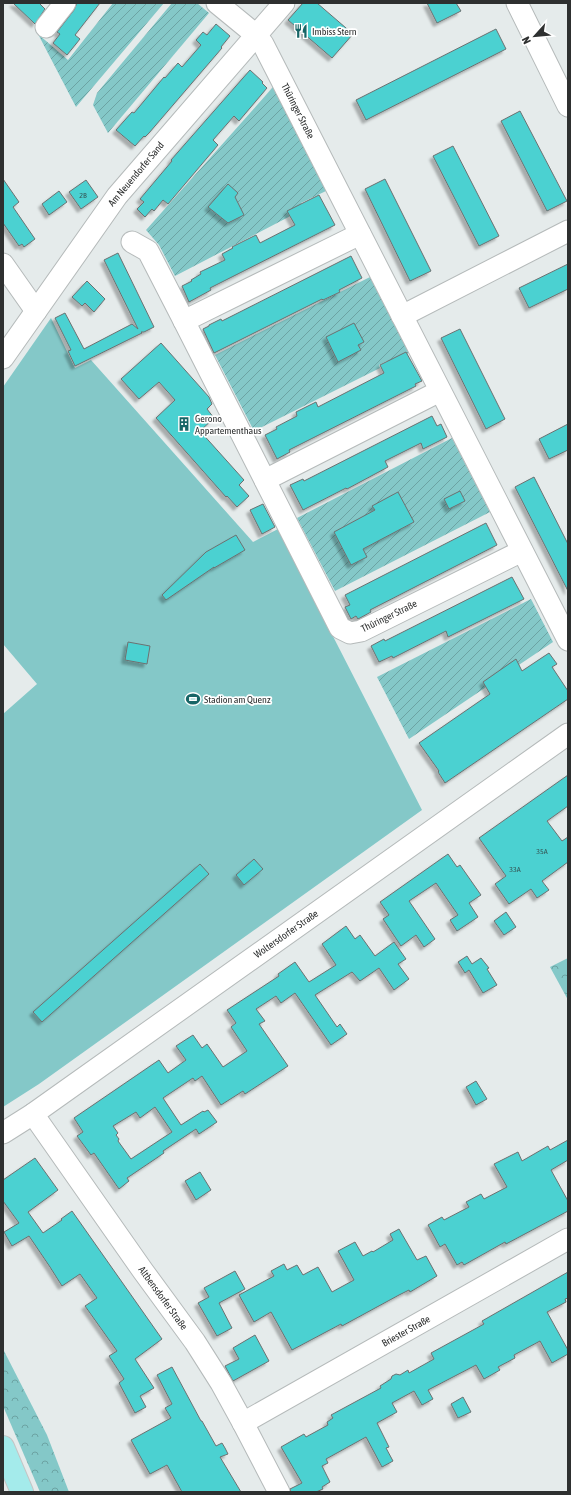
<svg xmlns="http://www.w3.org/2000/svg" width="571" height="1495" viewBox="0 0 571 1495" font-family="'Asap Condensed',sans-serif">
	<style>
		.forest { fill: url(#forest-crowns) }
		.garden { fill: url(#garden-furrows) }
		.pitch { fill: #84c8c8 }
		.building { fill: #4bd1d1; stroke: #6c7171; fill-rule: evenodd; filter: url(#shadow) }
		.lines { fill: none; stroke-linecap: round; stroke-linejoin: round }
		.minor-casing { stroke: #b5baba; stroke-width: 23 }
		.major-casing { stroke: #c4c5c5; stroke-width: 24 }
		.minor { stroke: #fff; stroke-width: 21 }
		.major { stroke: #a4ebeb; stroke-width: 22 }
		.labels { text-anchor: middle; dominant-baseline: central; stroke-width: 3.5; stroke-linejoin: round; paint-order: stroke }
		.number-label { font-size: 8px; fill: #355858 }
		.poi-label { font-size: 10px; fill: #2e3030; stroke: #fff; text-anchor: start }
		.street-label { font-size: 10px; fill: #2e3030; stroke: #fff }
	</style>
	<defs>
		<pattern id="forest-crowns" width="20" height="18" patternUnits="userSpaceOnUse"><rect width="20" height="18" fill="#84c8c8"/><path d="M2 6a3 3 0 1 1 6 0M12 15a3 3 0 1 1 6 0" fill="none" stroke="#6ca3a3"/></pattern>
		<pattern id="garden-furrows" width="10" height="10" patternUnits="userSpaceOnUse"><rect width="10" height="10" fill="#84c8c8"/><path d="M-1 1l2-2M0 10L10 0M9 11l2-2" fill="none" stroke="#6ca3a3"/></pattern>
		<filter id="shadow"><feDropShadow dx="-3.5" dy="3.5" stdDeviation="1" flood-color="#0004"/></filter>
	</defs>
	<rect width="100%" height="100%" fill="#e5ebeb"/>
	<g class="forest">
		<path d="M568 958V1000L550 967Z"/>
		<path d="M3 1349 47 1435 69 1492H40L3 1406Z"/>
	</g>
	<g class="garden">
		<path d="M113 3H164L76 107 38 34 68 60Z"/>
		<path d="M172 3H197L209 13 108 133 93 105 97 93Z"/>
		<path d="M273 87 326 191 301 203 304 209 175 276 159 245 146 230Z"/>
		<path d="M370 277 409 353 389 363 387 361 379 365 380 368 254 431 215 355Z"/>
		<path d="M452 438 490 512 335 591 297 518Z"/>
		<path d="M531 599 553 642 409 739 377 677Z"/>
	</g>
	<path class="pitch" d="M51 318 75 368 91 360 253 542 278 529 422 810 39 1084 3 1107V714L37 684 3 644V387Z"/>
	<g class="building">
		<path d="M13 3H39L45 9 35 24Z"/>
		<path d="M77 3H100L75 35 80 39 67 55 53 43 60 34 57 32 74 10Z"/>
		<path d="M303 3H317L353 34 332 58 288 20Z"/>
		<path d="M427 3H456L461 11 437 23Z"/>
		<path d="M216 24 230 36 221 47 222 48 149 133 145 137 144 136 135 146 116 130 132 112 134 113 164 77 165 78 178 63 182 67 201 45 196 40 203 32 207 35Z"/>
		<path d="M496 29 506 49 366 120 356 100Z"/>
		<path d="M250 70 263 82 262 83 267 88 239 121 234 116 213 140 218 145 168 204 163 200 154 211 152 209 145 217 137 209 144 202 140 199 172 161 171 160Z"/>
		<path d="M520 111 567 201 547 211 501 121Z"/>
		<path d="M453 146 499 236 479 246 433 156Z"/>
		<path d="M3 179 19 202 13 207 35 239 24 247 22 244 19 246 3 223Z"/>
		<path d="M385 179 431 271 410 281 365 189Z"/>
		<path d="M86 180 98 197 81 209 69 192Z"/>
		<path d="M228 184 238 193 235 197 244 215 228 223 208 207Z"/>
		<path d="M59 191 67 202 49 215 42 204Z"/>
		<path d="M319 195 335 225 210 288 211 290 189 302 182 286 192 281 191 280 201 274 200 272 225 260 222 254 233 248 232 247 256 235 260 243 295 225 287 211Z"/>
		<path d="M118 253 154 327 144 332H141L142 333 75 366 68 351 71 350 55 318 65 313 84 349 132 324 138 329 104 260Z"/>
		<path d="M351 256 362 278 339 290 340 292 323 300 322 299 214 353 203 329 209 326V325L221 319 222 321Z"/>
		<path d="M568 264V289L529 308 519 288Z"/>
		<path d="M87 281 105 299 94 312 85 303 82 306 72 297Z"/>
		<path d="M354 323 364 342 358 345 361 350 338 362 326 337Z"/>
		<path d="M460 329 505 419 486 429 441 338Z"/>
		<path d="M161 343 209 397 212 404 207 409 214 418 200 431 244 480 239 485 249 496 237 507 227 496 226 497 156 418 175 400 159 382 139 399 121 379Z"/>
		<path d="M406 352 422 381 415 384 416 386 289 450 290 452 277 459 265 435 277 429 276 427 297 416 296 412 316 402 318 407 384 373 380 365Z"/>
		<path d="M432 416 437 426 441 424 447 437 423 449 421 443 385 461 388 467 347 489 346 488 303 510 290 485 303 479 304 481Z"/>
		<path d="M568 424V450L549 459 539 439Z"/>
		<path d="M534 477 568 544V591L515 487Z"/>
		<path d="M460 491 465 501 449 509 444 499Z"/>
		<path d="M398 492 414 522 363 549 367 557 351 565 334 532 375 510 372 506Z"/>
		<path d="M263 504 275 527 262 534 250 510Z"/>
		<path d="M486 523 497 545 370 610 371 612 358 619 356 616 351 619 345 607 350 605 345 595Z"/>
		<path d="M236 535 245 550 214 568V567L166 600 162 595 206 552Z"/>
		<path d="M512 577 524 599 448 637 446 631 393 658 392 656 379 662 371 646 384 639 385 641Z"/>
		<path d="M128 642 150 646 147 664 125 660Z"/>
		<path d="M549 653 557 664 552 667 568 691V699L445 783 438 772 439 771 419 743 490 694 483 682 516 659 522 671Z"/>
		<path d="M568 775V806L547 821 562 841 568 837V862L542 881 549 890 537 898 531 889 509 904 495 884 506 876 479 838Z"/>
		<path d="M448 854 457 867 460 865 481 895 469 903 478 917 457 931 450 920 458 915 436 883 409 901 435 939 424 947 416 935 401 946 383 919 389 915 380 902Z"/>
		<path d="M254 859 263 869 244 885 236 875Z"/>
		<path d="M200 864 209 874 42 1022 33 1012Z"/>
		<path d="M506 912 516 927 504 935 494 921Z"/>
		<path d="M346 926 355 939 360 935 375 956 394 942 406 959 398 964 409 979 394 990 379 968 360 981 352 972 315 995 337 1027 340 1024 347 1034 331 1045 295 993 281 1003 276 996 256 1009 265 1021 259 1024 288 1066 245 1094 243 1091 221 1105 202 1076 195 1081 193 1078 163 1098 181 1125 203 1111 204 1112 208 1110 217 1122 199 1134 196 1129 163 1151 164 1153 127 1178 129 1181 119 1189 94 1153 91 1155 77 1136 83 1132 74 1118 159 1060 168 1073 186 1060 176 1046 193 1035 202 1048 207 1044 223 1067 247 1051 231 1027 236 1023 227 1010 279 976 278 974 295 962 309 982 336 965 322 944ZM155 1107 172 1132 131 1159 118 1141 119 1139 116 1135 118 1133 113 1126 136 1112 140 1118Z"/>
		<path d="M467 956 472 964 481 958 489 968 487 969 497 985 483 993 469 970 465 973 458 962Z"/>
		<path d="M476 1081 487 1099 476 1105 466 1087Z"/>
		<path d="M568 1140V1160L551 1170 568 1201V1211L506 1244 505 1242 464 1265 462 1262 457 1265 445 1244 440 1247 428 1225 442 1217 444 1220 469 1207 466 1202 481 1194 484 1199 507 1187 494 1164 518 1152 522 1161 548 1146 550 1150Z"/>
		<path d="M35 1158 58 1190 28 1212 43 1233 62 1220 61 1219 72 1211 162 1339 135 1359 154 1388 140 1396 146 1407 135 1413 119 1383 124 1379 109 1356 117 1351 85 1306 97 1298 80 1274 62 1286 50 1267 29 1236 12 1246 4 1232 19 1223 3 1201V1180Z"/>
		<path d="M200 1172 211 1190 196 1200 185 1181Z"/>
		<path d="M399 1229 417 1260 426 1256 437 1276 410 1292 409 1290 399 1295 342 1326 341 1324 292 1350 271 1312 254 1322 239 1295 274 1276 271 1271 284 1264 287 1270 297 1265 303 1275 318 1267 332 1292 354 1280 338 1251 355 1242 363 1256 372 1251 373 1252 393 1240 390 1234Z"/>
		<path d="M235 1271 245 1289 219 1303 232 1328 217 1336 198 1303 209 1297 204 1288Z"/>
		<path d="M568 1272V1298L565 1299 566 1302 547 1312 568 1350V1354L552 1363 540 1341 514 1355 515 1358 498 1367 500 1370 484 1379 476 1365 428 1390 433 1399 422 1405 414 1391 392 1403 397 1412 377 1423 389 1447 386 1448 393 1461 382 1467 366 1437 326 1459 328 1463 322 1466 330 1482 322 1487 323 1489 316 1492H291L290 1489 302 1483 281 1447 304 1434 306 1437 328 1425 327 1422 333 1418 331 1415 381 1388 380 1386 391 1379 392 1376 396 1374 400 1375 408 1370 409 1373 434 1359 431 1353 484 1324 482 1321Z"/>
		<path d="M255 1335 269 1361 233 1381 225 1366 239 1359 233 1348Z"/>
		<path d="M172 1367 201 1421H202L216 1446 222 1443 225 1448 228 1454 220 1457 241 1492H182L167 1465 150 1474 131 1440 171 1418 165 1408 172 1404 157 1375Z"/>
		<path d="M463 1397 471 1412 458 1418 451 1404Z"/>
	</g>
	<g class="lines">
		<defs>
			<g id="minor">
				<path d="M217 3 256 35 263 44 568 640"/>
				<path d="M517 3 568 106"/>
				<path d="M46 27 65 3"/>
				<path d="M360 234 184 321 340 628 350 633 361 631 522 551"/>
				<path d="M132 242 148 251 184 321"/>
				<path d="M3 264 36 311"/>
				<path d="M402 316 568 231"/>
				<path d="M3 358 117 196 284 3"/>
				<path d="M265 480 440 391"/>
				<path d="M33 1114 143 1271 195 1342 221 1383 243 1423 279 1492"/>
				<path d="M3 1133 33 1114 568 734"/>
				<path d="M243 1423 568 1239"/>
			</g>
			<path id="major" d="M3 1447 22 1492"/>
		</defs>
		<use href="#minor" class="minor-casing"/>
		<use href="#major" class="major-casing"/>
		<use href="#minor" class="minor"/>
		<use href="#major" class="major"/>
	</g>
	<defs>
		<symbol id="restaurant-bare" viewBox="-9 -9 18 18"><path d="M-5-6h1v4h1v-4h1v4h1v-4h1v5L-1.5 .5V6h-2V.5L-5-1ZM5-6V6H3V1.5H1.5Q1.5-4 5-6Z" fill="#176566" stroke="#fff" stroke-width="2.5" paint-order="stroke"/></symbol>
		<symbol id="building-bare" viewBox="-9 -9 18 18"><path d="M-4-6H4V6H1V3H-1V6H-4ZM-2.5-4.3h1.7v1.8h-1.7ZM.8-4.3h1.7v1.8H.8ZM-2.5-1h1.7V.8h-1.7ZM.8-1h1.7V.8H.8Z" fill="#176566" stroke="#fff" stroke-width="2.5" paint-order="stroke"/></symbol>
		<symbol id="stadium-bare" viewBox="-9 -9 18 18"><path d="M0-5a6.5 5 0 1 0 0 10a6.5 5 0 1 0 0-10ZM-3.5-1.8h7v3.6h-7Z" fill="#176566" stroke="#fff" stroke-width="2.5" paint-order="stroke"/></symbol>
	</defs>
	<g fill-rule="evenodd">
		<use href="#restaurant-bare" x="291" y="21" width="20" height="20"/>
		<use href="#building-bare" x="174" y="414" width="20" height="20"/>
		<use href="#stadium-bare" x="183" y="689" width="20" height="20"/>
	</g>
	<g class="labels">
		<g class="number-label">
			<text x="83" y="195">2B</text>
			<text x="542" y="851">35A</text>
			<text x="515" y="869">33A</text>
		</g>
		<g class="poi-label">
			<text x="312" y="31">Imbiss Stern</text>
			<text x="195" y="418">Gerono<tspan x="195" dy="12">Appartementhaus</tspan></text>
			<text x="204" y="699">Stadion am Quenz</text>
		</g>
		<g class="street-label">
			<text transform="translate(298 111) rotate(63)">Thüringer Straße</text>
			<text transform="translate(136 174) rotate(-50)">Am Neuendorfer Sand</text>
			<text transform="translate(389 616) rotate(-26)">Thüringer Straße</text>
			<text transform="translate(286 934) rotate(-35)">Woltersdorfer Straße</text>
			<text transform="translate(163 1298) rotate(54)">Altbensdorfer Straße</text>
			<text transform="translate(406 1331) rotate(-29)">Briester Straße</text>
		</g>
	</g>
	<rect width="571" height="1495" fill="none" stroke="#2e3030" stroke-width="8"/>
	<g transform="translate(535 36) rotate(243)" stroke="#ffffff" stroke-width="3" paint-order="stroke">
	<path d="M0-3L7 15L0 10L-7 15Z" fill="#2e3030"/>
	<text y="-6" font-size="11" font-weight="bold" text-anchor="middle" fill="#2e3030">N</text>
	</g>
</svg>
